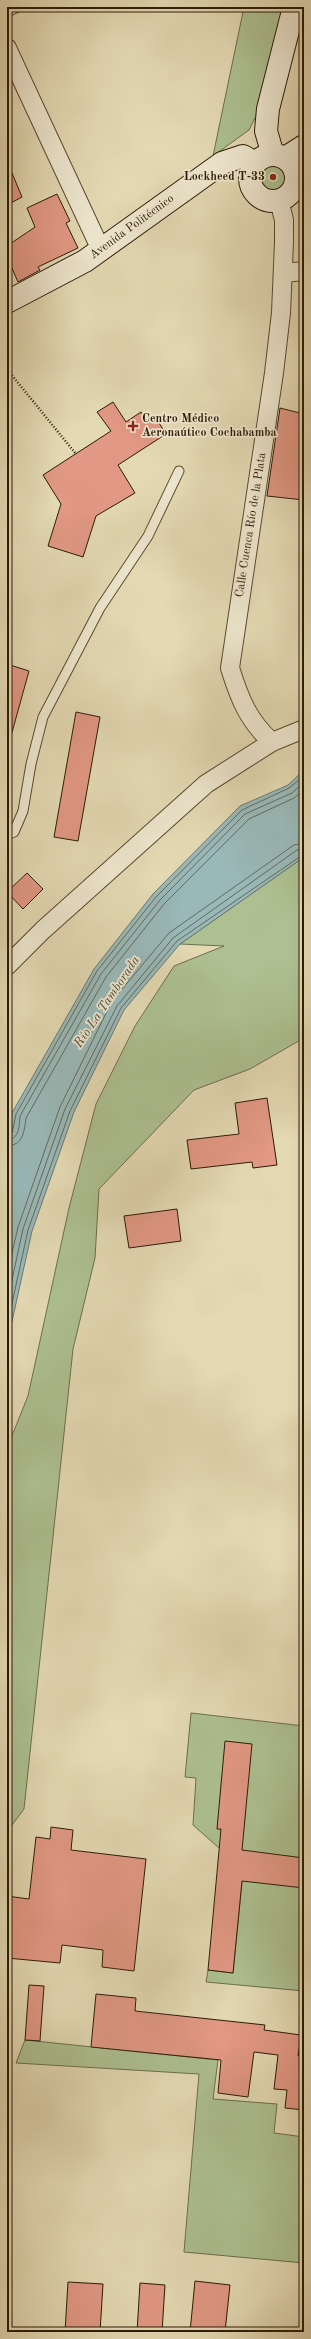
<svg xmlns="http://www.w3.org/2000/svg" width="311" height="2339" viewBox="0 0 311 2339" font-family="'Old Standard TT',serif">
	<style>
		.green { fill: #adc091; stroke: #6c6e4c }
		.water { fill: #99b8b7; stroke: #6d7970 }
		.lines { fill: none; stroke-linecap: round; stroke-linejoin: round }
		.shore { stroke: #626a5e; stroke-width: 1 }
		.building { fill: #e19884; stroke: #2c1b06 }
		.service-casing { stroke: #5a4a31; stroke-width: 11 }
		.minor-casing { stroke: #5a4a31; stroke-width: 20 }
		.secondary-casing { stroke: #2c1b06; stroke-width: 24 }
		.path { stroke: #2c1b06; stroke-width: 2.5; stroke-dasharray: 1 2; stroke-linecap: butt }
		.service { stroke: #ede6ce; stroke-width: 9 }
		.minor { stroke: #ede6ce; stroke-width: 18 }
		.secondary { stroke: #ede6ce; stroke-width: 22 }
		.poi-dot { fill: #8f2418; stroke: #ede6ce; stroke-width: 1.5 }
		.labels { text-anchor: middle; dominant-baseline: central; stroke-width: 3.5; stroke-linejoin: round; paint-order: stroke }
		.poi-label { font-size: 12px; font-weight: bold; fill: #2c1b06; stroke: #ede6ce; text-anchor: end }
		.street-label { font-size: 12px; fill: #2c1b06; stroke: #ede6ce }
		.water-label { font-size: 13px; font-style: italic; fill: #4d4a3b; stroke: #ede6ce }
	</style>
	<rect width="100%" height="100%" fill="#e3d9b3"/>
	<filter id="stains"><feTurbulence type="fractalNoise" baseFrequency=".005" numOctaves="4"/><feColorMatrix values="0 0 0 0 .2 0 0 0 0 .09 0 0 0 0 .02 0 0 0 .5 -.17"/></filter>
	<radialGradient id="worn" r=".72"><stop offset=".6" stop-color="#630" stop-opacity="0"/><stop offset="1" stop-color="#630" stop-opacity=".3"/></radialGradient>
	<g class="green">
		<path d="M244 7H283L256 116 249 130 213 156Z"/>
		<circle cx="273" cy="178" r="14"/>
		<path d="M304 857V1038L250 1069 194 1090 99 1189 95 1258 73 1349 24 1809 12 1825 7 1824V1448L28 1396 69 1208 96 1104 135 1026 174 966 224 946 180 944Z"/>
		<path d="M191 1713 304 1726V1991L206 1982 208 1970 233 1973 245 1851 219 1848 193 1825 196 1778 185 1777Z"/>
		<path d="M25 2040 218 2060 213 2099 277 2104 274 2133 304 2137V2263L184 2252 199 2074 16 2063Z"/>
	</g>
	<path class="water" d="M304 770V857L180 944 124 1010 74 1112 32 1231 7 1344V1143L12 1113 94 969 153 894 240 806 288 785Z"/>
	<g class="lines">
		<g class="shore">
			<path d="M7 1135 12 1133 16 1114 97 971 156 897 242 810 289 788 304 776"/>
			<path d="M7 1140C20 1139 19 1126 20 1116L101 974 160 900 245 814 292 793 304 782"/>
			<path d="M7 1146C24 1145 24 1131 26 1118L106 977 164 904 249 819 294 798 304 790"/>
			<path d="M7 1275 18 1227 60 1107 112 1001 169 933 294 845 304 843"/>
			<path d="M7 1303 23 1229 65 1109 117 1006 173 938 297 850 304 849"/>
			<path d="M7 1326 28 1230 70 1111 121 1008 177 941 304 854"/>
		</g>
	</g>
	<g class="building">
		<path d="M7 161 22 197 7 205Z"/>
		<path d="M57 194 70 221 66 223 78 248 38 267 40 270 18 282 7 257V246L35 227 27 208Z"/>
		<path d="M113 402 126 422 141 412 146 420 154 415 166 434 118 465 135 493 96 516 83 557 48 546 61 504 43 475 111 431 97 412Z"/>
		<path d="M280 408 304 414V500L267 496Z"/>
		<path d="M7 664 29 671 11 736 7 735Z"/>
		<path d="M76 712 100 717 78 841 54 837Z"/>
		<path d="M27 873 43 889 23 909 7 892Z"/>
		<path d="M267 1098 277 1165 253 1168 252 1162 191 1169 187 1140 239 1134 235 1103Z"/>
		<path d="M177 1209 181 1241 129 1248 124 1216Z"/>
		<path d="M225 1741 252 1744 242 1850 304 1858V1888L242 1881 233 1973 208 1970 221 1829H217Z"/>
		<path d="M51 1827 73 1830 71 1850 146 1859 134 1971 102 1967 103 1950 62 1945 60 1963 7 1958V1896L29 1899 36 1837 50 1839Z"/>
		<path d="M29 1985 44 1986 40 2041 25 2040Z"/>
		<path d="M96 1994 136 1998 135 2011 265 2025 264 2030 301 2035 298 2056H304V2110L285 2108 287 2090 274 2089 278 2055 254 2052 248 2097 218 2093 221 2060 91 2047Z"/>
		<path d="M195 2281 230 2285 225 2332H190Z"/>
		<path d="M68 2282 103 2284 100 2332H65Z"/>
		<path d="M140 2283 165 2285 162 2332H137Z"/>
	</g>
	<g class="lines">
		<defs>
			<g id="service">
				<path d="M7 12 18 7"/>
				<path d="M7 835 14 832 23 811 31 764 43 717 100 608 148 536 179 471"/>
			</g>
			<g id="minor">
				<path d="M7 48 101 250"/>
				<path d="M283 273 304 271"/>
				<path d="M272 742C248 721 239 697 230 668L274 373 281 313 284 242V220L279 200"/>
				<path d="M7 966 43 930 206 784 272 742 304 729"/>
			</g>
			<g id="secondary">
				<path d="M273 155 266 131 268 109 294 7"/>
				<circle cx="273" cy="178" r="23"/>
				<path d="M285 158 304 146"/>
				<path d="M7 302 85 261 222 163 243 156 255 163"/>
			</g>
		</defs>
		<use href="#service" class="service-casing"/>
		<use href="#minor" class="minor-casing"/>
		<use href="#secondary" class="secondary-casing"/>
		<path class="path" d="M10 373 76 454"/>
		<use href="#service" class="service"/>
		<use href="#minor" class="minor"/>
		<use href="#secondary" class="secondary"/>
	</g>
	<g class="poi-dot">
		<circle cx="273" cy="177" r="4"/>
		<path d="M131 420h4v4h4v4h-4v4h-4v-4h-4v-4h4z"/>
	</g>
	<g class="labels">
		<g class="poi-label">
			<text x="265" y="177">Lockheed T-33</text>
			<text x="142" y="419" text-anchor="start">Centro Médico<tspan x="142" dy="14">Aeronaútico Cochabamba</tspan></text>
		</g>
		<g class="street-label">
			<text transform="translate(132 227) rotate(-36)">Avenida Politécnico</text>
			<text transform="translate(251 525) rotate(-81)">Calle Cuenca Río de la Plata</text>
		</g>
		<g class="water-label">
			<text transform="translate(107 1002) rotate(-56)">Río La Tamborada</text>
		</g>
	</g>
	<rect width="311" height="2339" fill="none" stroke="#e3d9b3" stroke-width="24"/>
	<rect x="8" y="8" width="295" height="2323" fill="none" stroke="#2c1b06" stroke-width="2"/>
	<rect x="12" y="12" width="287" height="2315" fill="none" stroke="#2c1b06"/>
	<rect width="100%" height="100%" filter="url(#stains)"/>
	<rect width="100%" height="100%" fill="url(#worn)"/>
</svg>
